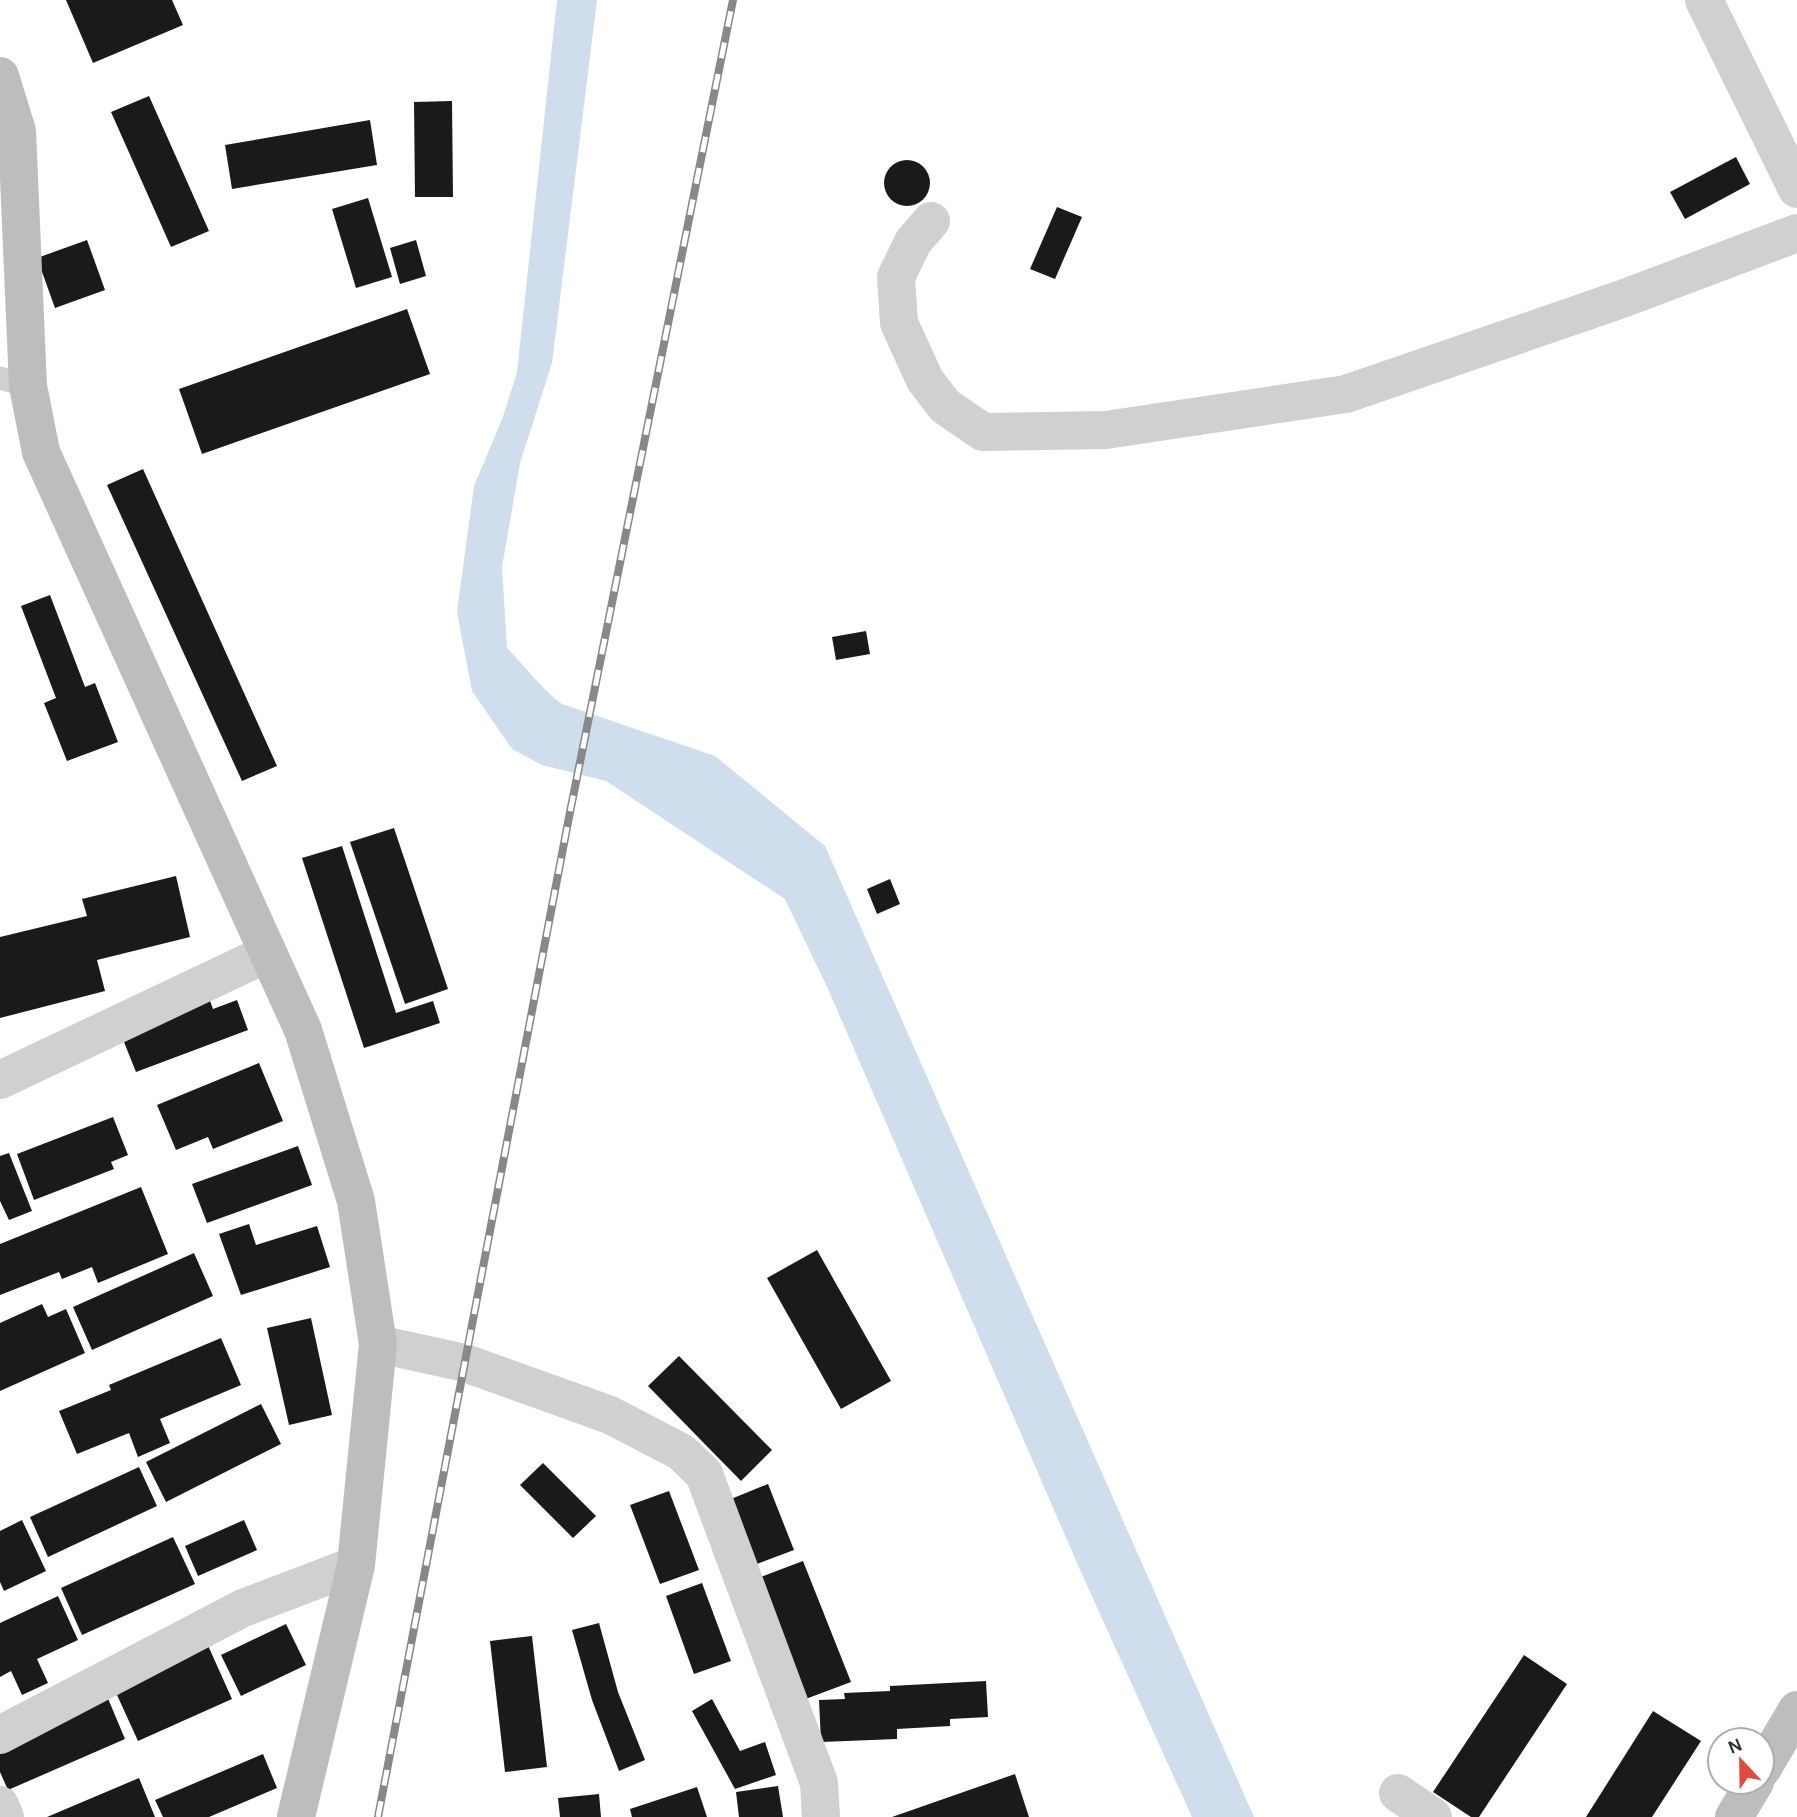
<svg xmlns="http://www.w3.org/2000/svg" width="1797" height="1817" viewBox="0 0 1797 1817" font-family="Karla,sans-serif">
	<style>
		.water { fill: #cfdded }
		.building { fill: #1a1a1a }
		.lines { fill: none; stroke-linecap: round; stroke-linejoin: round }
		.lane { stroke: #d0d0d0; stroke-width: 23 }
		.street { stroke: #d0d0d0; stroke-width: 38 }
		.secondary { stroke: #bdbdbd; stroke-width: 38 }
		.rail-casing { stroke: #888; stroke-width: 8 }
		.rail { stroke: #fff; stroke-width: 5; stroke-dasharray: 16; stroke-linecap: butt }
	</style>
	<rect width="100%" height="100%" fill="#fff"/>
	<path class="water" d="M557 0H597L552 363 520 463 502 567 507 648C526 667 541 689 562 704L715 756 825 846 1254 1817H1192L1081 1572 828 989 785 899 606 781 542 765 512 749 472 691 457 612 474 486 503 417 517 372Z"/>
	<g class="building">
		<path d="M66 0H172L183 25 93 63Z"/>
		<path d="M149 96 209 231 171 247 111 112Z"/>
		<path d="M452 101 453 197H415L414 102Z"/>
		<path d="M370 120 377 165 232 189 225 145Z"/>
		<path d="M1736 157 1750 184 1685 219 1670 192Z"/>
		<circle cx="907" cy="183" r="23"/>
		<path d="M368 198 392 277 356 288 332 209Z"/>
		<path d="M1057 207 1082 217 1055 279 1030 269Z"/>
		<path d="M87 240 105 290 55 308 37 258Z"/>
		<path d="M416 240 426 276 400 284 390 248Z"/>
		<path d="M407 309 430 374 202 454 179 389Z"/>
		<path d="M143 469 277 766 242 781 107 485Z"/>
		<path d="M50 595 85 687 95 683 118 742 67 761 44 703 56 698 21 606Z"/>
		<path d="M866 631 870 654 836 660 832 637Z"/>
		<path d="M394 828 448 989 405 1004 350 842Z"/>
		<path d="M342 846 396 1013 433 1001 440 1023 364 1048 302 858Z"/>
		<path d="M176 876 190 937 97 960 105 991 0 1018V937L87 916 82 899Z"/>
		<path d="M890 879 900 904 877 914 867 889Z"/>
		<path d="M209 998 213 1009 237 1000 248 1030 136 1072 120 1032Z"/>
		<path d="M259 1063 283 1121 213 1149 208 1137 176 1150 157 1105Z"/>
		<path d="M113 1117 128 1155 111 1162 114 1169 34 1200 17 1154Z"/>
		<path d="M298 1146 312 1185 207 1223 192 1184Z"/>
		<path d="M9 1153 32 1211 9 1220 0 1201V1156Z"/>
		<path d="M141 1187 168 1254 98 1283 92 1267 62 1279 59 1272 0 1295V1244Z"/>
		<path d="M249 1224 256 1245 317 1226 330 1267 241 1295 219 1234Z"/>
		<path d="M817 1250 891 1381 841 1409 767 1278Z"/>
		<path d="M194 1253 213 1296 92 1350 73 1307Z"/>
		<path d="M42 1304 48 1317 66 1309 85 1353 0 1391V1323Z"/>
		<path d="M311 1318 332 1415 289 1425 267 1328Z"/>
		<path d="M221 1338 241 1385 160 1419 170 1443 138 1457 129 1433 77 1454 59 1411 111 1390 109 1385Z"/>
		<path d="M679 1356 772 1450 741 1481 648 1386Z"/>
		<path d="M261 1404 281 1444 166 1502 146 1462Z"/>
		<path d="M543 1463 596 1516 573 1538 520 1485Z"/>
		<path d="M139 1467 157 1506 48 1557 30 1517Z"/>
		<path d="M768 1484 794 1550 757 1564 731 1499Z"/>
		<path d="M669 1491 699 1570 660 1584 630 1505Z"/>
		<path d="M22 1520 46 1571 4 1591 0 1582V1531Z"/>
		<path d="M244 1520 257 1550 198 1576 185 1546Z"/>
		<path d="M173 1537 195 1584 82 1635 61 1588Z"/>
		<path d="M803 1561 851 1682 803 1700 755 1579Z"/>
		<path d="M702 1583 731 1661 694 1674 666 1596Z"/>
		<path d="M58 1596 78 1640 37 1659 48 1683 22 1695 11 1671 0 1677V1623Z"/>
		<path d="M599 1623 618 1692 645 1760 619 1771 592 1700 572 1630Z"/>
		<path d="M286 1624 306 1665 241 1696 221 1655Z"/>
		<path d="M532 1636 547 1767 505 1772 490 1641Z"/>
		<path d="M206 1641 232 1699 138 1741 112 1684Z"/>
		<path d="M1524 1655 1567 1684 1479 1817H1471L1433 1792Z"/>
		<path d="M986 1681 988 1717 950 1719V1726L897 1729V1739L821 1742 819 1700 845 1699 844 1693 890 1691V1686Z"/>
		<path d="M104 1689 125 1739 8 1790 0 1772V1748Z"/>
		<path d="M712 1699 740 1751 765 1742 776 1775 735 1789 692 1711Z"/>
		<path d="M1653 1711 1701 1741 1652 1817H1586Z"/>
		<path d="M263 1754 277 1788 209 1817H163L155 1800Z"/>
		<path d="M1015 1774 1029 1817H892Z"/>
		<path d="M139 1778 155 1817H47Z"/>
		<path d="M778 1786 783 1817H739L736 1792Z"/>
		<path d="M697 1787 707 1817H632L630 1809Z"/>
		<path d="M599 1794 601 1817H560L558 1798Z"/>
	</g>
	<g class="lines">
		<path class="lane" d="M0 378 28 386"/>
		<g class="street">
			<path d="M1704 0 1797 189"/>
			<path d="M931 221 913 242 896 277 899 323 925 380 945 406 983 432 1106 430 1346 394 1622 299 1797 233"/>
			<path d="M0 1080 268 953"/>
			<path d="M378 1344 465 1363 610 1415 681 1452 704 1474 819 1783 821 1817"/>
			<path d="M0 1735 243 1608 356 1565"/>
			<path d="M1398 1793 1433 1817"/>
			<path d="M0 1805 5 1817"/>
		</g>
		<g class="secondary">
			<path d="M0 76 17 131 28 386 41 452 303 1030 356 1201 378 1344 356 1565 296 1817"/>
			<path d="M1762 1769 1797 1710"/>
			<path d="M1734 1817 1755 1782"/>
		</g>
		<defs>
			<path id="rail" d="M378 1817 570 812 733 0"/>
		</defs>
		<use href="#rail" class="rail-casing"/>
		<use href="#rail" class="rail"/>
	</g>
	<g transform="translate(1741 1761) rotate(338)"><circle r="33" fill="#ffffff" stroke="#adadad" stroke-width="2"/>
	<path d="M0-5L12 26L0 18L-12 26Z" fill="#e04b3e"/>
	<text y="-10" font-size="19" font-weight="bold" text-anchor="middle" fill="#333333">N</text>
	</g>
</svg>
